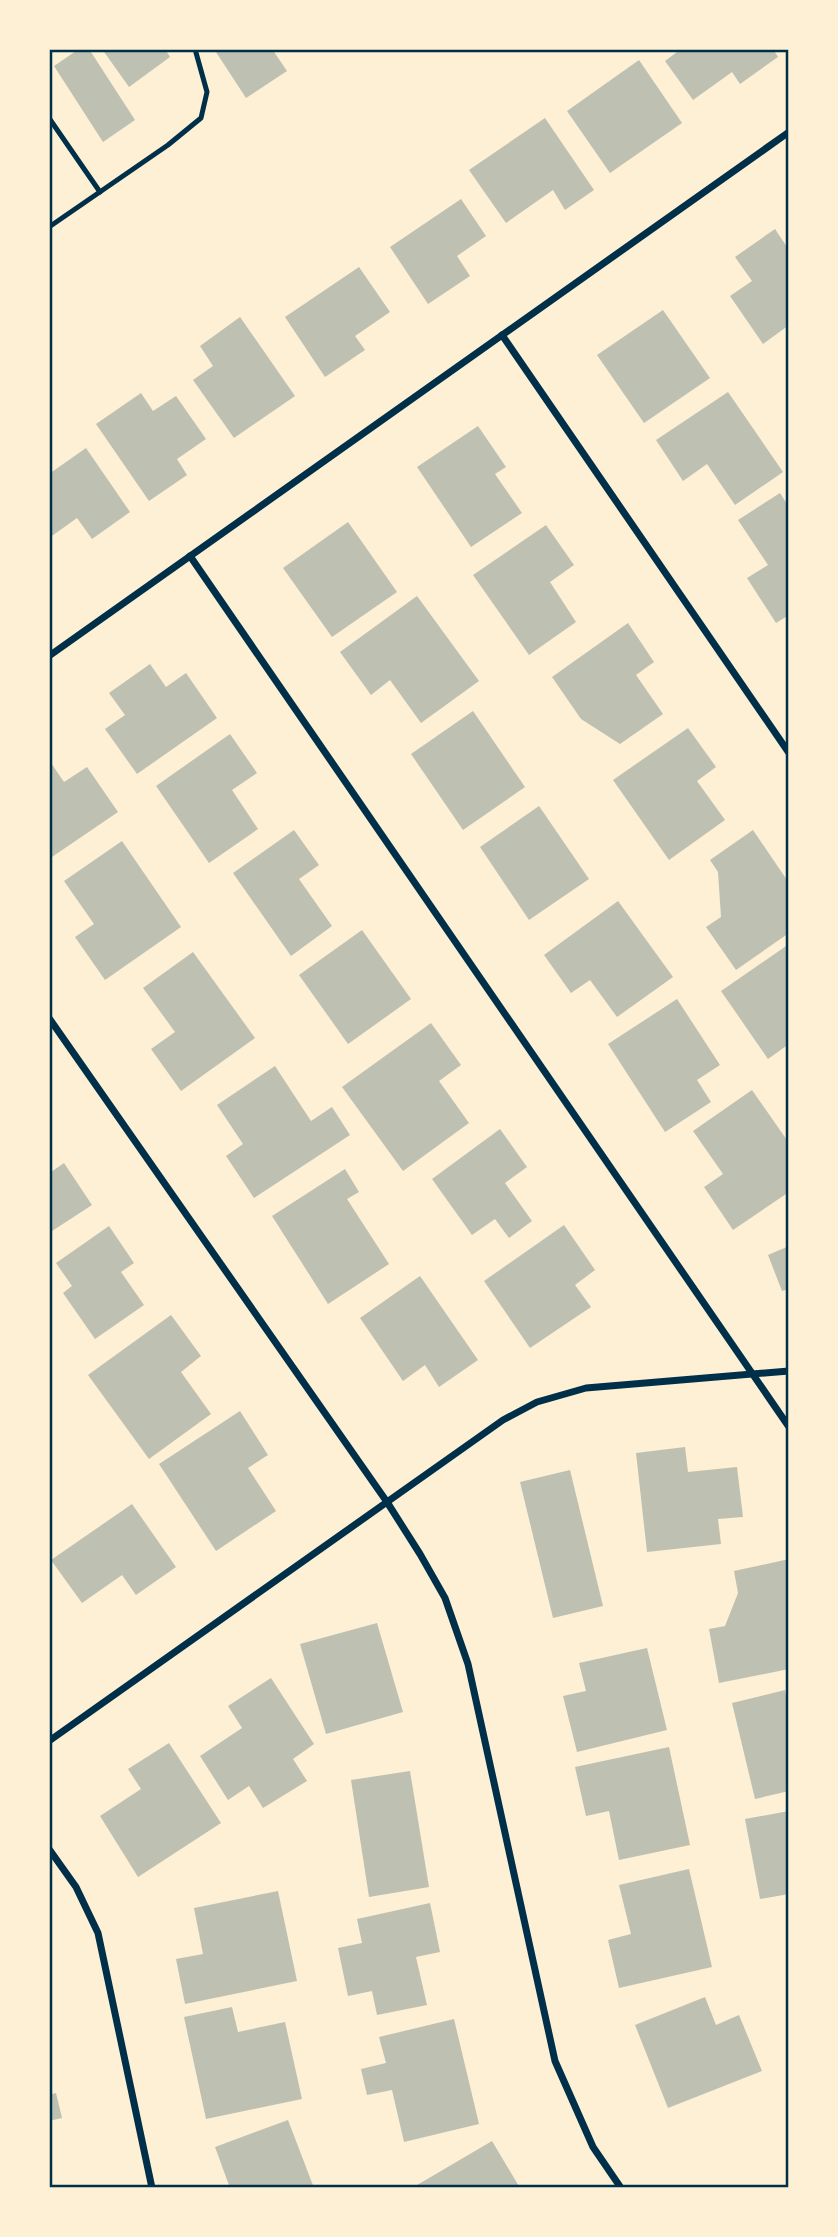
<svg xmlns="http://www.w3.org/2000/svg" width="838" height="2237" viewBox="0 0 838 2237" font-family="'Varela Round',sans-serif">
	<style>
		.building { fill: #bec0b2 }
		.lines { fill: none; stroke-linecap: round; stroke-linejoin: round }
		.service { stroke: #003049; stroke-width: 5 }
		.minor { stroke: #003049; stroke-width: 7 }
		.neatline { fill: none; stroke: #003049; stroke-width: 2.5 }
	</style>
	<rect width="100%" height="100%" fill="#fdf0d5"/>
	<g class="building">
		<path d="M79 49H89L135 120 103 142 54 66Z"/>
		<path d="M102 49H165L170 57 129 87Z"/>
		<path d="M214 49H272L287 71 246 98Z"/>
		<path d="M681 49H773L778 57 740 84 732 72 693 100 665 61Z"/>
		<path d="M639 60 682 123 610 173 567 111Z"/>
		<path d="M545 118 594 190 565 210 553 190 506 223 469 170Z"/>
		<path d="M461 199 486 236 457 256 470 276 428 304 390 247Z"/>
		<path d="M775 229 789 250V325L763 344 730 296 752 281 735 257Z"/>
		<path d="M359 267 390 312 355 336 365 350 325 377 285 317Z"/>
		<path d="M663 310 710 378 644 423 597 355Z"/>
		<path d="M240 317 295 396 234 438 193 380 213 366 200 346Z"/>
		<path d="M728 392 783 472 735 505 707 464 683 481 656 440Z"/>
		<path d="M141 393 153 411 176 396 206 439 177 459 187 475 149 501 96 424Z"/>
		<path d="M478 426 506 467 495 474 522 513 471 547 417 467Z"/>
		<path d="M86 448 130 512 92 539 77 518 49 538V474Z"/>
		<path d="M780 493 789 507V615L776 623 747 578 768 565 738 520Z"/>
		<path d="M348 522 397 592 332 637 283 568Z"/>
		<path d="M546 525 574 565 550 582 576 622 529 655 473 575Z"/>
		<path d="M417 596 479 681 421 723 390 680 371 695 340 652Z"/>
		<path d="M628 623 654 662 636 675 663 714 620 744 581 719 552 677Z"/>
		<path d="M150 664 166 687 186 673 217 718 137 774 105 729 125 715 109 693Z"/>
		<path d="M473 711 525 787 463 830 411 754Z"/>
		<path d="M688 728 716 767 697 781 725 820 669 860 613 780Z"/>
		<path d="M230 734 257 773 232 790 258 829 209 863 156 786Z"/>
		<path d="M49 760 64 782 87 767 118 812 49 859Z"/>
		<path d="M539 806 589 879 529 920 480 847Z"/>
		<path d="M294 830 319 865 299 879 332 926 291 956 233 873Z"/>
		<path d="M753 830 789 883V933L736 970 706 927 721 917 718 872 710 860Z"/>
		<path d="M122 841 181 927 105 980 75 937 94 924 64 881Z"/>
		<path d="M618 901 673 977 617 1017 590 980 571 993 544 955Z"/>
		<path d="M362 930 411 999 348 1044 299 975Z"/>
		<path d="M789 944V1044L768 1059 721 991Z"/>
		<path d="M193 952 255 1038 181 1091 151 1049 175 1032 143 988Z"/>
		<path d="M677 999 720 1065 697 1080 711 1102 665 1132 608 1044Z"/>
		<path d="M431 1023 461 1065 439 1081 469 1123 403 1171 342 1087Z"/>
		<path d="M275 1066 311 1121 332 1107 350 1135 254 1198 226 1156 243 1144 217 1105Z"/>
		<path d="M752 1090 789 1143V1192L733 1230 704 1187 723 1174 693 1131Z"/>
		<path d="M500 1129 527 1167 505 1183 532 1221 509 1238 495 1219 472 1235 432 1179Z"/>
		<path d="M64 1163 92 1205 49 1233V1169L51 1172Z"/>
		<path d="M345 1169 359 1192 347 1199 389 1264 328 1304 272 1216Z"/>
		<path d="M564 1225 595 1270 575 1285 591 1307 530 1348 484 1281Z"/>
		<path d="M109 1226 134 1263 121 1272 144 1305 95 1339 63 1293 72 1286 56 1263Z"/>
		<path d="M789 1246V1289L782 1291 768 1255Z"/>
		<path d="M420 1276 478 1360 439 1387 425 1365 403 1381 360 1318Z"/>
		<path d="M171 1315 201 1356 181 1372 211 1414 149 1459 88 1375Z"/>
		<path d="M240 1411 268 1455 248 1468 276 1511 216 1551 159 1464Z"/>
		<path d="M685 1447 688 1472 737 1467 743 1517 718 1519 721 1544 647 1552 636 1453Z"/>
		<path d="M570 1470 603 1606 553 1618 520 1482Z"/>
		<path d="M132 1504 176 1567 136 1595 122 1575 82 1603 51 1560Z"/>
		<path d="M789 1559V1669L719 1683 709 1629 725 1626 738 1593 734 1571Z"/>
		<path d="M377 1623 403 1712 326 1734 300 1644Z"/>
		<path d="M647 1648 667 1730 577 1752 563 1696 586 1691 579 1663Z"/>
		<path d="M271 1678 314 1744 293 1759 307 1781 263 1808 249 1786 228 1800 200 1756 242 1728 228 1706Z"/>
		<path d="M785 1690 789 1709V1791L755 1799 732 1703Z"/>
		<path d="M169 1743 221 1823 138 1877 100 1816 141 1789 128 1769Z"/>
		<path d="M669 1747 690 1845 619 1860 609 1811 586 1816 575 1767Z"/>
		<path d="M410 1771 429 1887 369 1897 351 1780Z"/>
		<path d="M789 1811V1894L760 1899 745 1819Z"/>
		<path d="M689 1869 712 1967 619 1988 608 1940 631 1934 619 1885Z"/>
		<path d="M278 1891 297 1981 185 2004 176 1959 203 1954 194 1908Z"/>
		<path d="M430 1903 440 1952 416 1957 427 2005 377 2015 372 1991 348 1996 338 1948 362 1943 357 1919Z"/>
		<path d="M705 1997 716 2025 739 2015 762 2071 668 2108 635 2025Z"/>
		<path d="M232 2007 238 2032 285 2022 302 2099 206 2119 184 2017Z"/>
		<path d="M454 2019 479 2124 404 2142 392 2090 367 2095 361 2069 386 2063 379 2037Z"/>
		<path d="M56 2093 62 2118 49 2121V2095Z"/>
		<path d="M288 2120 314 2188H230L215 2147Z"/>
		<path d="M492 2141 520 2188H412Z"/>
	</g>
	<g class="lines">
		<g class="service">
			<path d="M49 118 100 192"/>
			<path d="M49 227 168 145 201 118 207 92 195 49"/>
		</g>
		<g class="minor">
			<path d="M502 335 789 753"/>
			<path d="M190 556 789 1427"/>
			<path d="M49 656 789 132"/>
			<path d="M49 1018 387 1502 420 1554 445 1598 468 1664 555 2061 593 2147 621 2188"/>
			<path d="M49 1741 503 1420 537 1402 586 1388 789 1371"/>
			<path d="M49 1849 76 1887 98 1933 152 2188"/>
		</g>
	</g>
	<rect width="838" height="2237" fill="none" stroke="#fdf0d5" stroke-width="102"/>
	<rect x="51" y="51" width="736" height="2135" class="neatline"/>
</svg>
